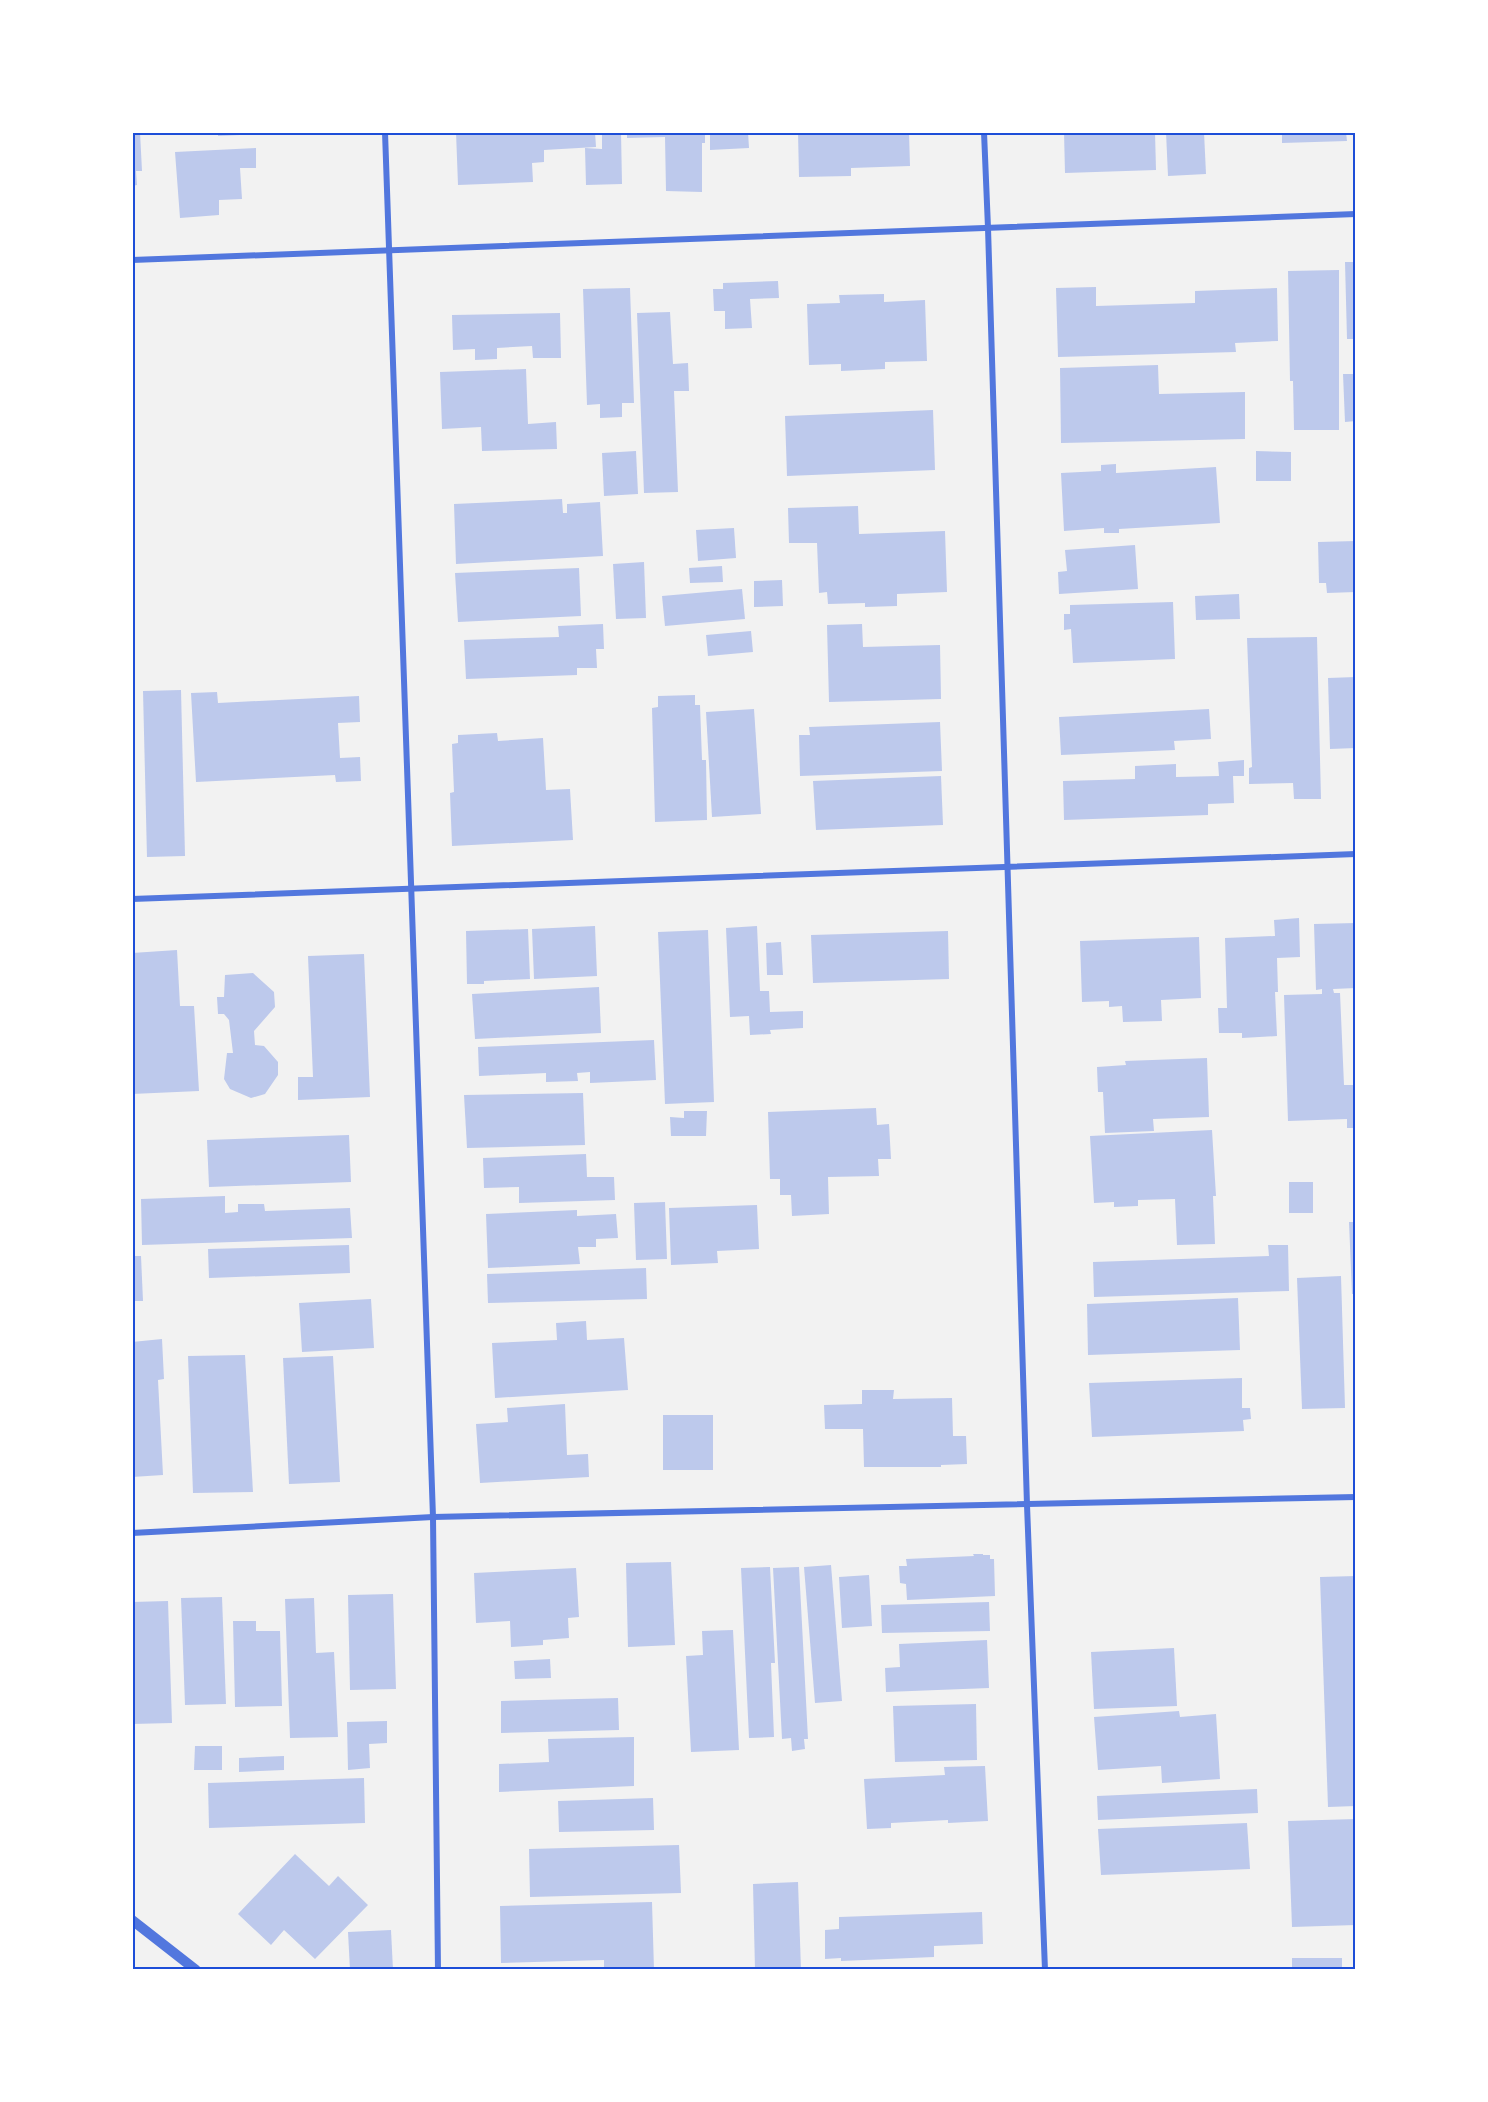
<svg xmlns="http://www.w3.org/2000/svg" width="1488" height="2102" viewBox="0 0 1488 2102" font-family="Arial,sans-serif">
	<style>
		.building { fill: #bdc9ec }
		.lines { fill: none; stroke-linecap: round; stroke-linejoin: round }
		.minor { stroke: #5277de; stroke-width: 6 }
		.tertiary { stroke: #5277de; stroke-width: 10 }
		.neatline { fill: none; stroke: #1d4ed8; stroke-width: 2 }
	</style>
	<rect width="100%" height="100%" fill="#f2f2f2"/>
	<g class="building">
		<path d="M132 132H140L142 171H136L137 185 132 186Z"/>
		<path d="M218 132H261V134L218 136Z"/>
		<path d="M456 132H595L596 147 544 150V162L532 163 533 182 458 185Z"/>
		<path d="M602 132H621L622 184 586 185 585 148 602 149Z"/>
		<path d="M627 132H705V143H702V192L666 191 665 137 627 138Z"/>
		<path d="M710 132H748L749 148 710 150Z"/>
		<path d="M798 132H909L910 166 851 168V176L799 177Z"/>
		<path d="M1064 132H1155L1156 170 1065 173Z"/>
		<path d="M1166 132H1204L1206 174 1168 176Z"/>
		<path d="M1282 132H1346L1347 141 1282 143Z"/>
		<path d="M256 148V168H240L242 199 219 200V215L180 218 175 152Z"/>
		<path d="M1345 262H1356V339H1347Z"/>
		<path d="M1339 270V430H1294L1293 381H1290L1288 271Z"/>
		<path d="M778 281 779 298 750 299 752 328 725 329V311H714L713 289H723V283Z"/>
		<path d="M1096 287V306L1195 303V291L1277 288 1278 341 1235 343 1236 352 1058 357 1056 288Z"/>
		<path d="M630 288 634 403H622V417L600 418V404L587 405 583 289Z"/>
		<path d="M884 294V302L925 300 927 361 885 362V369L841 371V364L809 365 807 304 840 303 839 295Z"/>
		<path d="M670 312 673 364 688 363 689 391H674L678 492 644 493 637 313Z"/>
		<path d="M560 313 561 358H533L532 346 497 348V359L475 360V349L453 350 452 315Z"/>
		<path d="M1158 365 1159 394 1245 392V439L1061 443 1060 368Z"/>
		<path d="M526 369 528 424 556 422 557 449 482 451 481 427 442 429 440 372Z"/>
		<path d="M1343 374H1356V421L1345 422Z"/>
		<path d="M933 410 935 470 787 476 785 416Z"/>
		<path d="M636 451 638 494 604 496 602 453Z"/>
		<path d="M1256 451 1291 452V481H1256Z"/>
		<path d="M1116 464V473L1216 467 1220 523 1119 529V533H1104V528L1064 531 1061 473 1101 471V465Z"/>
		<path d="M562 499 563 513H567V504L600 502 603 556 456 564 454 504Z"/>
		<path d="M858 506 859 534 945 531 947 592 897 594V606L865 607V603L828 604 827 592 819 593 817 543H789L788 508Z"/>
		<path d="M734 528 736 558 698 561 696 530Z"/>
		<path d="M1356 541V592L1327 593 1326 583H1319L1318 542Z"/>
		<path d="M1135 545 1138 589 1059 594 1058 572 1067 571 1065 550Z"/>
		<path d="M644 562 646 618 616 619 613 564Z"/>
		<path d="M722 566 723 582 690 583 689 568Z"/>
		<path d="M579 568 581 616 458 622 455 573Z"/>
		<path d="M782 580 783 606 754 607V581Z"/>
		<path d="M742 589 745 619 665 626 662 596Z"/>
		<path d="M1239 594 1240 619 1196 620 1195 596Z"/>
		<path d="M1173 602 1175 659 1073 663 1071 629 1064 630V614H1070V605Z"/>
		<path d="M603 624 604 649H596L597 668H577V675L466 679 464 640 559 637 558 626Z"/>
		<path d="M862 624 863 647 940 645 941 699 829 702 827 625Z"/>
		<path d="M751 631 753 652 708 656 706 635Z"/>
		<path d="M1317 637 1321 799H1294L1293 783 1249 784V768L1252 767 1247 638Z"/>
		<path d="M1356 677V748L1330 749 1328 678Z"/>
		<path d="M181 690 185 856 147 857 143 691Z"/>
		<path d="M217 692 218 703 359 696 360 722 338 723 340 758 360 757 361 781 336 782 335 775 196 782 191 693Z"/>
		<path d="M695 695V705H700L702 760H706L707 820 655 822 652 708 658 707V696Z"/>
		<path d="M754 709 761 814 712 817 706 712Z"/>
		<path d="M1209 709 1211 739 1174 741 1175 750 1061 755 1059 717Z"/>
		<path d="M940 722 942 771 800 776 799 735H810L809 727Z"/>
		<path d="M497 733 498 741 543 738 546 790 570 789 573 840 452 846 450 793 454 792 452 744 458 743V735Z"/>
		<path d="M1244 760V776H1233L1234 803 1208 804V815L1064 820 1063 781 1135 779V766L1176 764V777L1219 776 1218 762Z"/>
		<path d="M941 776 943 825 816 830 813 781Z"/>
		<path d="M1299 918 1300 957 1277 958 1278 992H1275L1277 1036 1242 1038V1033H1219L1218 1008H1227L1225 938 1275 936 1274 920Z"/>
		<path d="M1356 923V988L1333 989 1334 993H1340L1344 1085H1356V1128H1347V1119L1288 1121 1284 995 1322 994V989L1316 990 1314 924Z"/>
		<path d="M595 926 597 976 534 979 532 929Z"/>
		<path d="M757 926 760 991H769L770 1012 803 1011V1028L770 1030 771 1034 750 1035 749 1016 730 1017 726 928Z"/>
		<path d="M528 929 530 979 484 981V984H467L466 931Z"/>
		<path d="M708 930 714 1102 665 1104 658 932Z"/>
		<path d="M948 931 949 979 813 983 811 935Z"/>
		<path d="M1199 937 1201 998 1161 1000 1162 1021 1123 1022 1122 1006 1109 1007V1001L1082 1002 1080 941Z"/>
		<path d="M781 942 783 975H767L766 943Z"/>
		<path d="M177 950 180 1006H194L199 1091 132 1094V953Z"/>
		<path d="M364 954 370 1097 298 1100V1077H313L308 956Z"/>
		<path d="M253 973 274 992 275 1007 254 1031 255 1045 264 1046 278 1062V1075L265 1094 251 1098 230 1089 224 1079 227 1053H233L229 1020 224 1014H218L217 997H224L225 975Z"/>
		<path d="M599 987 601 1033 475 1039 472 994Z"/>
		<path d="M654 1040 656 1080 590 1083V1072L577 1073 578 1081 546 1082V1073L479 1076 478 1047Z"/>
		<path d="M1207 1058 1209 1117 1153 1119 1154 1131 1105 1133 1103 1092H1098L1097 1067 1126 1065 1125 1061Z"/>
		<path d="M583 1093 585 1145 467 1148 464 1095Z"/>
		<path d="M876 1108 877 1125 889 1124 891 1159H878L879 1176 828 1177 829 1214 792 1216 791 1195H780V1179H770L768 1112Z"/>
		<path d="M684 1111H707L706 1136H671L670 1117 684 1118Z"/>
		<path d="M1212 1130 1216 1196H1213L1215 1244 1177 1245 1175 1199 1138 1200V1206L1114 1207V1202L1094 1203 1090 1136Z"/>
		<path d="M349 1135 351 1182 209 1187 207 1140Z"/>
		<path d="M586 1154 587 1177H614L615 1200 519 1203V1187L484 1188 483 1158Z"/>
		<rect x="1289" y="1182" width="24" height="31"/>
		<path d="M225 1196V1213L238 1212V1204H264L265 1211 350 1208 352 1238 142 1245 141 1199Z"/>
		<path d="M665 1202 667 1259 636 1260 634 1203Z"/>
		<path d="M757 1205 759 1249 717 1251 718 1263 671 1265 669 1208Z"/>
		<path d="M577 1210V1216L616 1214 618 1238 596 1239V1247H578L580 1264 488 1268 486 1214Z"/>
		<path d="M1349 1222H1356V1294H1352Z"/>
		<path d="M349 1245 350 1273 209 1278 208 1249Z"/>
		<path d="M1268 1245H1288L1289 1291 1094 1297 1093 1262 1269 1256Z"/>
		<path d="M132 1256H141L143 1301H132Z"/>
		<path d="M646 1268 647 1299 488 1303 487 1274Z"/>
		<path d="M1341 1276 1345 1408 1302 1409 1297 1278Z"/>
		<path d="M1238 1298 1240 1350 1088 1355 1087 1304Z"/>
		<path d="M371 1299 374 1348 302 1352 299 1303Z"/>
		<path d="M586 1321 587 1340 624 1338 628 1390 495 1398 492 1343 557 1340 556 1323Z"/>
		<path d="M162 1339 164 1379 158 1380 163 1475 132 1477V1342Z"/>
		<path d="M245 1355 253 1492 193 1493 188 1356Z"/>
		<path d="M333 1356 340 1482 289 1484 283 1358Z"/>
		<path d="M1242 1378V1408H1250L1251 1419 1243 1420 1244 1431 1092 1437 1089 1383Z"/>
		<path d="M862 1390H894L893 1399 952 1398 953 1436H966L967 1464 941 1465V1467H864L863 1429H825L824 1405 862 1404Z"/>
		<path d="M565 1404 567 1455 588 1454 589 1477 480 1483 476 1424 508 1422 507 1408Z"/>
		<rect x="663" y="1415" width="50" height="55"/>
		<path d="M973 1554H983V1555H990V1559H994L995 1596 907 1600 906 1584 900 1583 899 1566H907L906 1559 974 1556Z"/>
		<path d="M671 1562 675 1645 628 1647 626 1563Z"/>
		<path d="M831 1565 842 1701 815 1703 804 1567Z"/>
		<path d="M770 1567 775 1663H771L774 1737 749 1738 741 1568Z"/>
		<path d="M799 1567 808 1739H804L805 1749 792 1751 791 1738 782 1739 773 1568Z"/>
		<path d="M576 1568 579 1617 568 1618 569 1638 543 1640V1645L511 1647 510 1621 476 1623 474 1573Z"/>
		<path d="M869 1575 872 1626 842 1628 839 1577Z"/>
		<path d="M1356 1576V1806L1328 1807 1320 1577Z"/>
		<path d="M393 1594 396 1689 350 1690 348 1595Z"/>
		<path d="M222 1597 226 1704 185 1705 181 1598Z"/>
		<path d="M314 1598 316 1653 334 1652 338 1737 290 1738 285 1599Z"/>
		<path d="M168 1601 172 1723 132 1724V1602Z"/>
		<path d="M989 1602 990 1631 882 1633 881 1605Z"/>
		<path d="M233 1621H256V1631H280L282 1706 235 1707Z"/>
		<path d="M733 1630 739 1750 691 1752 686 1656 703 1655 702 1631Z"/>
		<path d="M987 1640 989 1688 886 1692 885 1668 900 1667 899 1644Z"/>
		<path d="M1174 1648 1177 1706 1094 1709 1091 1652Z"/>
		<path d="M550 1659 551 1678 515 1679 514 1661Z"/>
		<path d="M618 1698 619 1730 501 1733V1701Z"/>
		<path d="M976 1704 977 1760 895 1762 893 1706Z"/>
		<path d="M1179 1711 1180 1717 1216 1714 1220 1779 1162 1783 1161 1766 1098 1770 1094 1717Z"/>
		<path d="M387 1721V1743L369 1744 370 1768 348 1770 347 1722Z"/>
		<path d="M634 1737V1786L499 1792V1764L549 1762 548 1739Z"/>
		<path d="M195 1746H222V1770H194Z"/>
		<path d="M284 1756V1770L239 1772V1758Z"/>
		<path d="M985 1766 988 1821 948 1823V1820L891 1823V1828L867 1829 864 1779 945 1775 944 1767Z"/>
		<path d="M364 1778 365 1823 209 1828 208 1783Z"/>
		<path d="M1257 1789 1258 1813 1098 1820 1097 1796Z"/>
		<path d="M653 1798 654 1830 559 1832 558 1801Z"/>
		<path d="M1356 1819V1925L1292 1927 1288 1821Z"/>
		<path d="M1247 1823 1250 1869 1101 1875 1098 1829Z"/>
		<path d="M679 1845 681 1893 530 1897 529 1849Z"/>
		<path d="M295 1854 329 1886 338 1876 368 1905 315 1959 284 1930 271 1945 238 1914Z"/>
		<path d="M798 1882 801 1970H755L753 1884Z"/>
		<path d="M652 1902 654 1970H604V1960L501 1963 500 1906Z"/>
		<path d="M982 1912 983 1944 934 1946V1957L841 1961V1958L825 1959V1930L839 1929V1917Z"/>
		<path d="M391 1930 393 1970H350L348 1932Z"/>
		<rect x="1292" y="1958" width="50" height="12"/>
	</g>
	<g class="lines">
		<g class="minor">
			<path d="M385 132 433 1517 438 1970"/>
			<path d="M984 132 988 228 1027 1505 1045 1970"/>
			<path d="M132 260 1356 214"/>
			<path d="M132 899 1356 854"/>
			<path d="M132 1533 433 1517 1356 1497"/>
		</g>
		<path class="tertiary" d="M132 1920 196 1970"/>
	</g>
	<rect width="1488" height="2102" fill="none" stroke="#ffffff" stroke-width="267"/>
	<rect x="134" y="134" width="1220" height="1834" class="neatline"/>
</svg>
